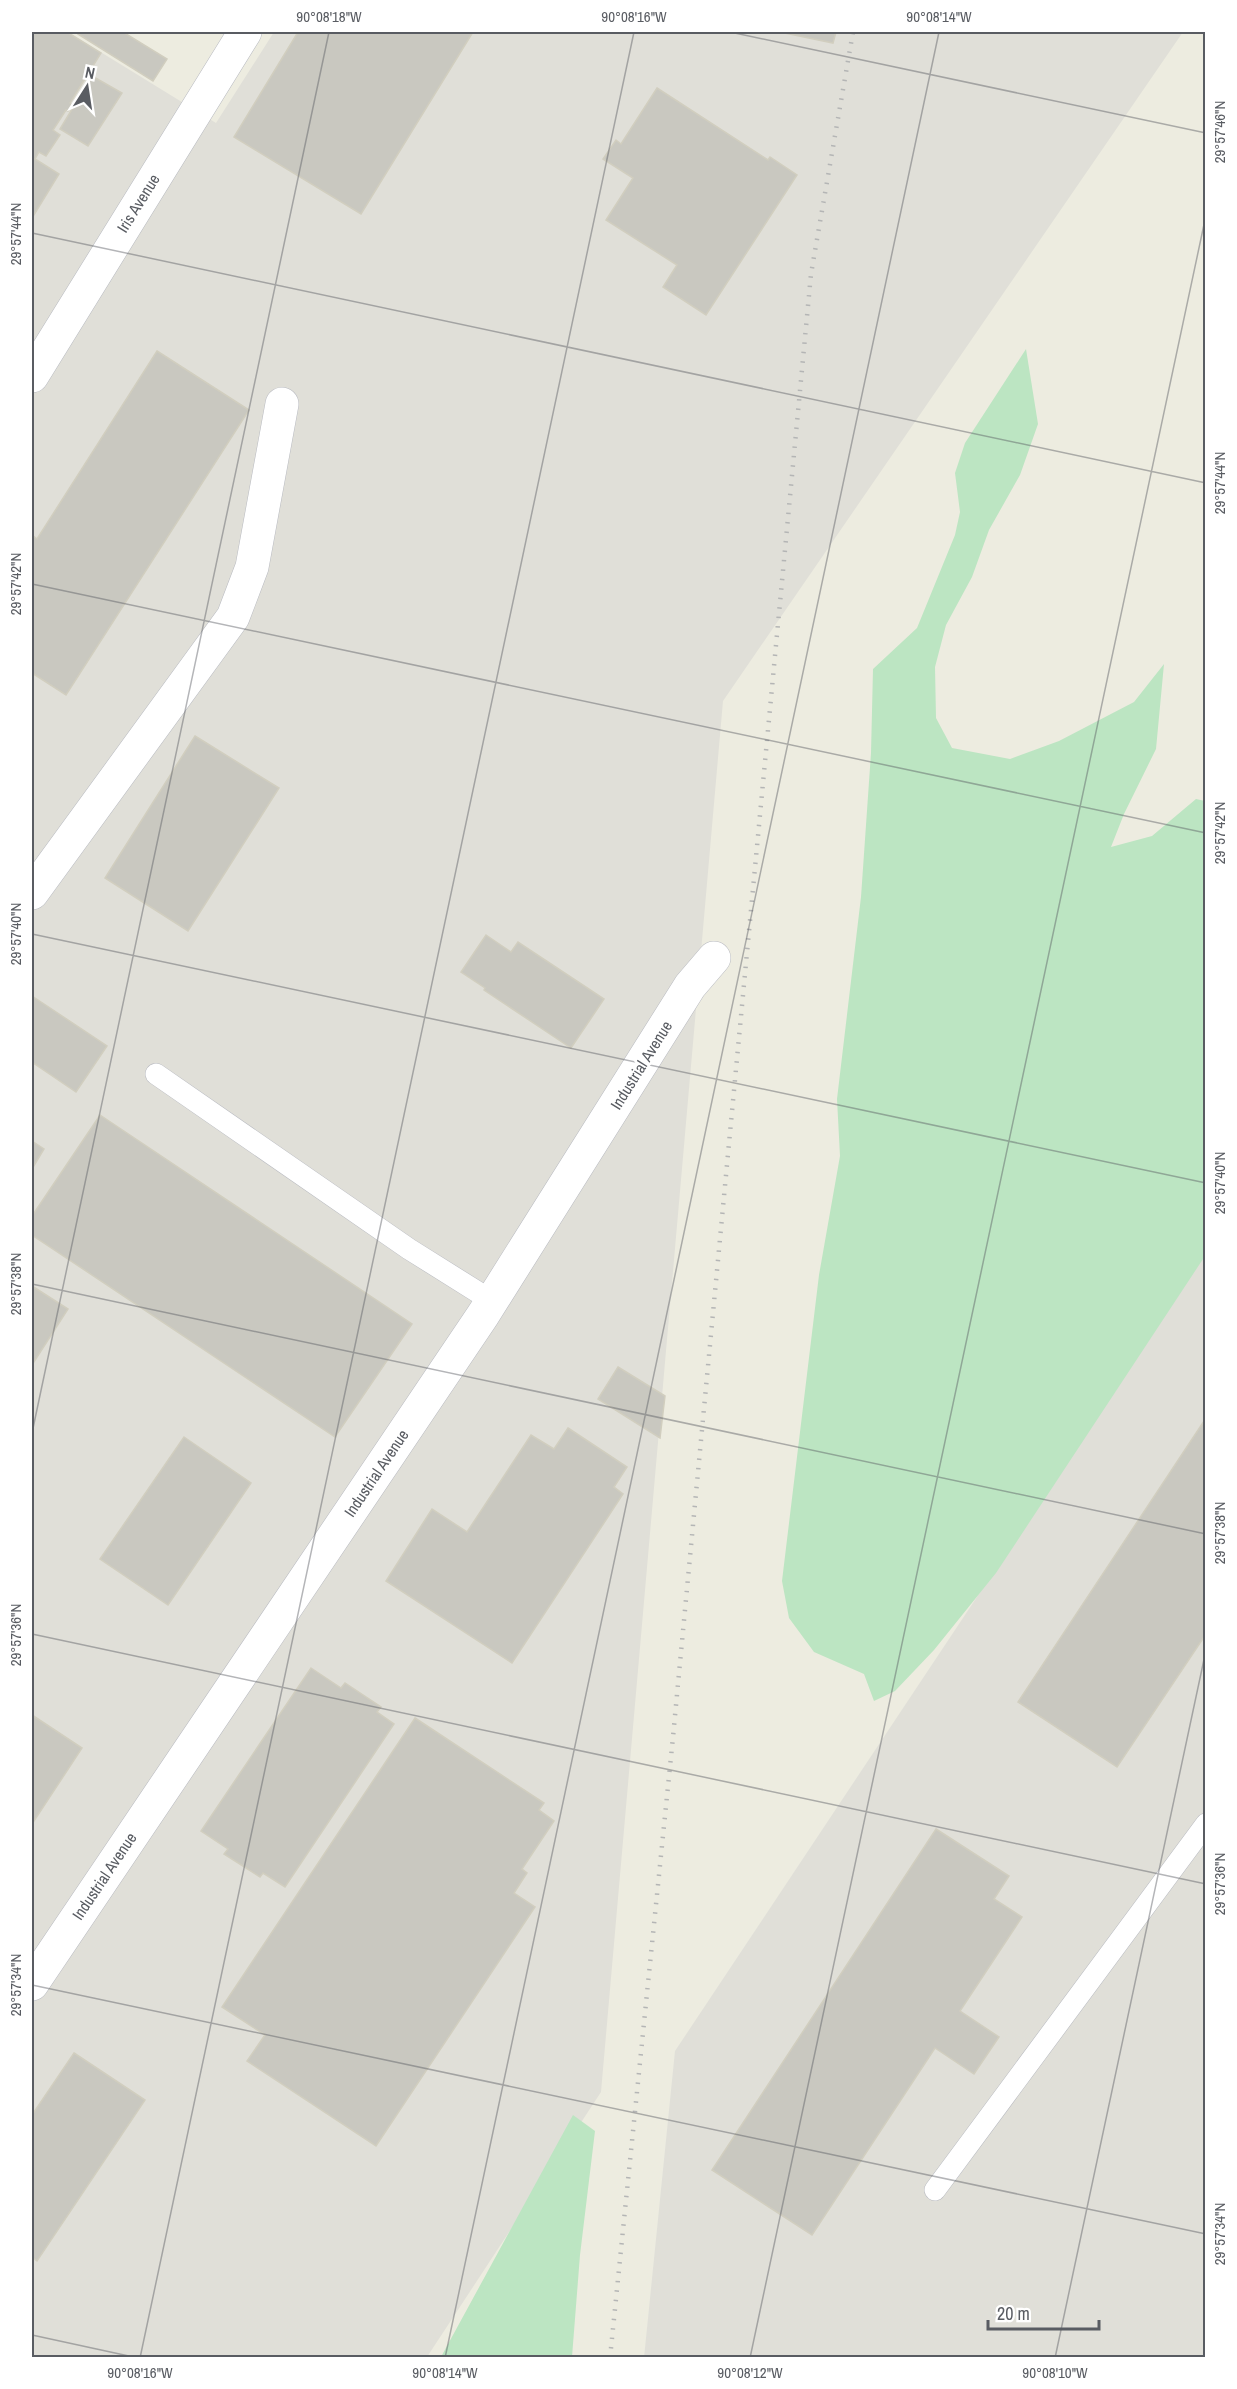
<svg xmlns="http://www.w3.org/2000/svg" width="1237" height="2389" viewBox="0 0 1237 2389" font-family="'Archivo Narrow',sans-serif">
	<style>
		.industrial { fill: #e0dfd8 }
		.green { fill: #bce5c2 }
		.building { fill: #c9c8c0; stroke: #d1cebf; stroke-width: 1.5 }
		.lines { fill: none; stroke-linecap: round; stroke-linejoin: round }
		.lane-casing { stroke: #b8bac0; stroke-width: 22 }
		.street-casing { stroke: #b8bac0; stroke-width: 34 }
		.lane { stroke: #fff; stroke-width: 21 }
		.street { stroke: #fff; stroke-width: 33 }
		.rail { stroke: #b4b5b5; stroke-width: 4.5; stroke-dasharray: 1.5 8; stroke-linecap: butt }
		.ticks { fill: none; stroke: #595c62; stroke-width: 1.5; stroke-opacity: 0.45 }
		.labels { text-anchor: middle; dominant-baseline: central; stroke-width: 5; stroke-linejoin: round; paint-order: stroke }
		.street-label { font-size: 16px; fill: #595c62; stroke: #fff }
		.neatline { fill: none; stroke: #595c62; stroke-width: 2 }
		.ticks-label { font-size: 15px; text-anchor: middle; fill: #595c62 }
	</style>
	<rect width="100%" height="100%" fill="#edece0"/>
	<g class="industrial">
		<path d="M32 32H68L216 123 274 32H1183L723 701 601 2092 427 2357 32 2358Z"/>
		<path d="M1205 1254V2357L644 2358 675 2051Z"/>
	</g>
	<g class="green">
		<path d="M1026 349 1038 424 1020 475 989 530 972 577 946 625 935 667 936 718 952 748 1010 759 1059 741 1134 702 1164 664 1156 749 1124 814 1111 847 1152 836 1196 799 1205 801V1256L996 1573 934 1650 895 1691 874 1701 864 1674 814 1652 789 1618 782 1581 819 1275 840 1156 837 1099 861 897 871 753 873 669 917 628 955 535 960 512 955 473 965 443Z"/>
		<path d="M573 2115 595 2131 580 2255 572 2357H441Z"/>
	</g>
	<g class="building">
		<path d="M32 32H67L101 53 70 103 72 105 68 111 66 110 53 130 60 135 46 156 39 152 35 159 59 174 32 218Z"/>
		<path d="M80 32H123L167 59 153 81 78 34Z"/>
		<path d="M298 32H473L361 214 234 137Z"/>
		<path d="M780 32H836L833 43Z"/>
		<path d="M92 76 122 93 88 146 60 129Z"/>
		<path d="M657 88 768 160 770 157 797 175 706 315 663 287 677 265 606 220 633 178 603 159 616 140 621 144Z"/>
		<path d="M157 351 249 410 66 695 32 673V535L37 539Z"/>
		<path d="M195 736 279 788 188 931 105 878Z"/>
		<path d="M486 935 511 952 518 942 604 999 571 1048 484 990 485 988 461 972Z"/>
		<path d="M32 996 107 1046 76 1092 32 1062Z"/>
		<path d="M100 1115 412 1324 335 1437 32 1235V1216Z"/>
		<path d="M32 1141 44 1149 32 1169Z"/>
		<path d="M32 1286 68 1309 32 1365Z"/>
		<path d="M618 1367 665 1396 660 1438 598 1399Z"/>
		<path d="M1206 1418V1634L1117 1767 1018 1702Z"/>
		<path d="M568 1428 627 1467 614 1487 623 1494 512 1663 386 1581 432 1509 467 1532 531 1435 554 1449Z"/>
		<path d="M184 1437 251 1483 168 1605 100 1559Z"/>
		<path d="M311 1668 341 1688 345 1683 381 1707 377 1712 394 1724 285 1887 263 1873 260 1877 224 1854 228 1849 201 1831Z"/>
		<path d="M32 1715 82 1748 32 1824Z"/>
		<path d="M415 1718 544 1803 539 1810 554 1821 522 1869 527 1873 514 1893 535 1907 376 2146 247 2061 265 2035 222 2007Z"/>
		<path d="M936 1829 1009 1876 994 1899 1022 1917 960 2011 999 2037 974 2074 935 2048 812 2235 712 2170Z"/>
		<path d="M74 2053 145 2100 37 2261 32 2257V2115Z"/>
	</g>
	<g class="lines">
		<defs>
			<g id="lane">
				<path d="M156 1074 409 1249 492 1301"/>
				<path d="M935 2190 1206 1824"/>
			</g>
			<g id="street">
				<path d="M32 376 245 32"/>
				<path d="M32 893 233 617 252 567 282 404"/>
				<path d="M32 1984 483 1315 690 986 714 958"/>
			</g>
		</defs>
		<use href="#lane" class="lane-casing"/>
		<use href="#street" class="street-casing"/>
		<use href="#lane" class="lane"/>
		<use href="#street" class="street"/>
		<path class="rail" d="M610 2358 673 1737 811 274 853 32"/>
	</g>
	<path class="ticks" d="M730 32 1206 133M32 233 1206 483M32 584 1206 833M32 934 1206 1183M32 1284 1206 1534M32 1433 329 32M32 1634 1206 1884M32 1985 1206 2234M32 2335 138 2358M140 2358 634 32M445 2358 939 32M750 2358 1206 215M1055 2358 1206 1650"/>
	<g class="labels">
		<g class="street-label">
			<text transform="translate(138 203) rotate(-58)">Iris Avenue</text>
			<text transform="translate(641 1065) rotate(-58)">Industrial Avenue</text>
			<text transform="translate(376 1473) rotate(-56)">Industrial Avenue</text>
			<text transform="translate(104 1876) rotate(-56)">Industrial Avenue</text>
		</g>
	</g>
	<rect width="1237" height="2389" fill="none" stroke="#ffffff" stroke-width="66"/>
	<g transform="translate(87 87) rotate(12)" stroke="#ffffff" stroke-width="4.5" paint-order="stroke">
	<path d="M0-4.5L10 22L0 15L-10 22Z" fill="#595c62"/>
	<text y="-9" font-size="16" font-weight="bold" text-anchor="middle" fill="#595c62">N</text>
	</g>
	<path d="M988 2320v9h111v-9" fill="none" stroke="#595c62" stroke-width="3"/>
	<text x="997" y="2320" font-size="18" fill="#595c62" stroke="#ffffff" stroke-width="4.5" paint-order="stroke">20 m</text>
	<rect x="33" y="33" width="1171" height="2323" class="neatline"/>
	<g class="ticks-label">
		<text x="329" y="22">90°08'18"W</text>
		<text x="634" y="22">90°08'16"W</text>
		<text x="939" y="22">90°08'14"W</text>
		<text transform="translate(1220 132) rotate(-90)" y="5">29°57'46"N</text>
		<text transform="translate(16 234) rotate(-90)" y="5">29°57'44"N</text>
		<text transform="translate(1220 483) rotate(-90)" y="5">29°57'44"N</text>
		<text transform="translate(16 584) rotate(-90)" y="5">29°57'42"N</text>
		<text transform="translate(1220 833) rotate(-90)" y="5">29°57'42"N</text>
		<text transform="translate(16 934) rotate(-90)" y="5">29°57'40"N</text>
		<text transform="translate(1220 1183) rotate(-90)" y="5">29°57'40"N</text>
		<text transform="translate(16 1284) rotate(-90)" y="5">29°57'38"N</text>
		<text transform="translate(1220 1533) rotate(-90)" y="5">29°57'38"N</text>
		<text transform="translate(16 1635) rotate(-90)" y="5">29°57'36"N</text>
		<text transform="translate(1220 1884) rotate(-90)" y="5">29°57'36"N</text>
		<text transform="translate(16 1985) rotate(-90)" y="5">29°57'34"N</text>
		<text transform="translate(1220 2234) rotate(-90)" y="5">29°57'34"N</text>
		<text x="140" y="2378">90°08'16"W</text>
		<text x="445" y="2378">90°08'14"W</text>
		<text x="750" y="2378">90°08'12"W</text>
		<text x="1055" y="2378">90°08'10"W</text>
	</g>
</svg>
